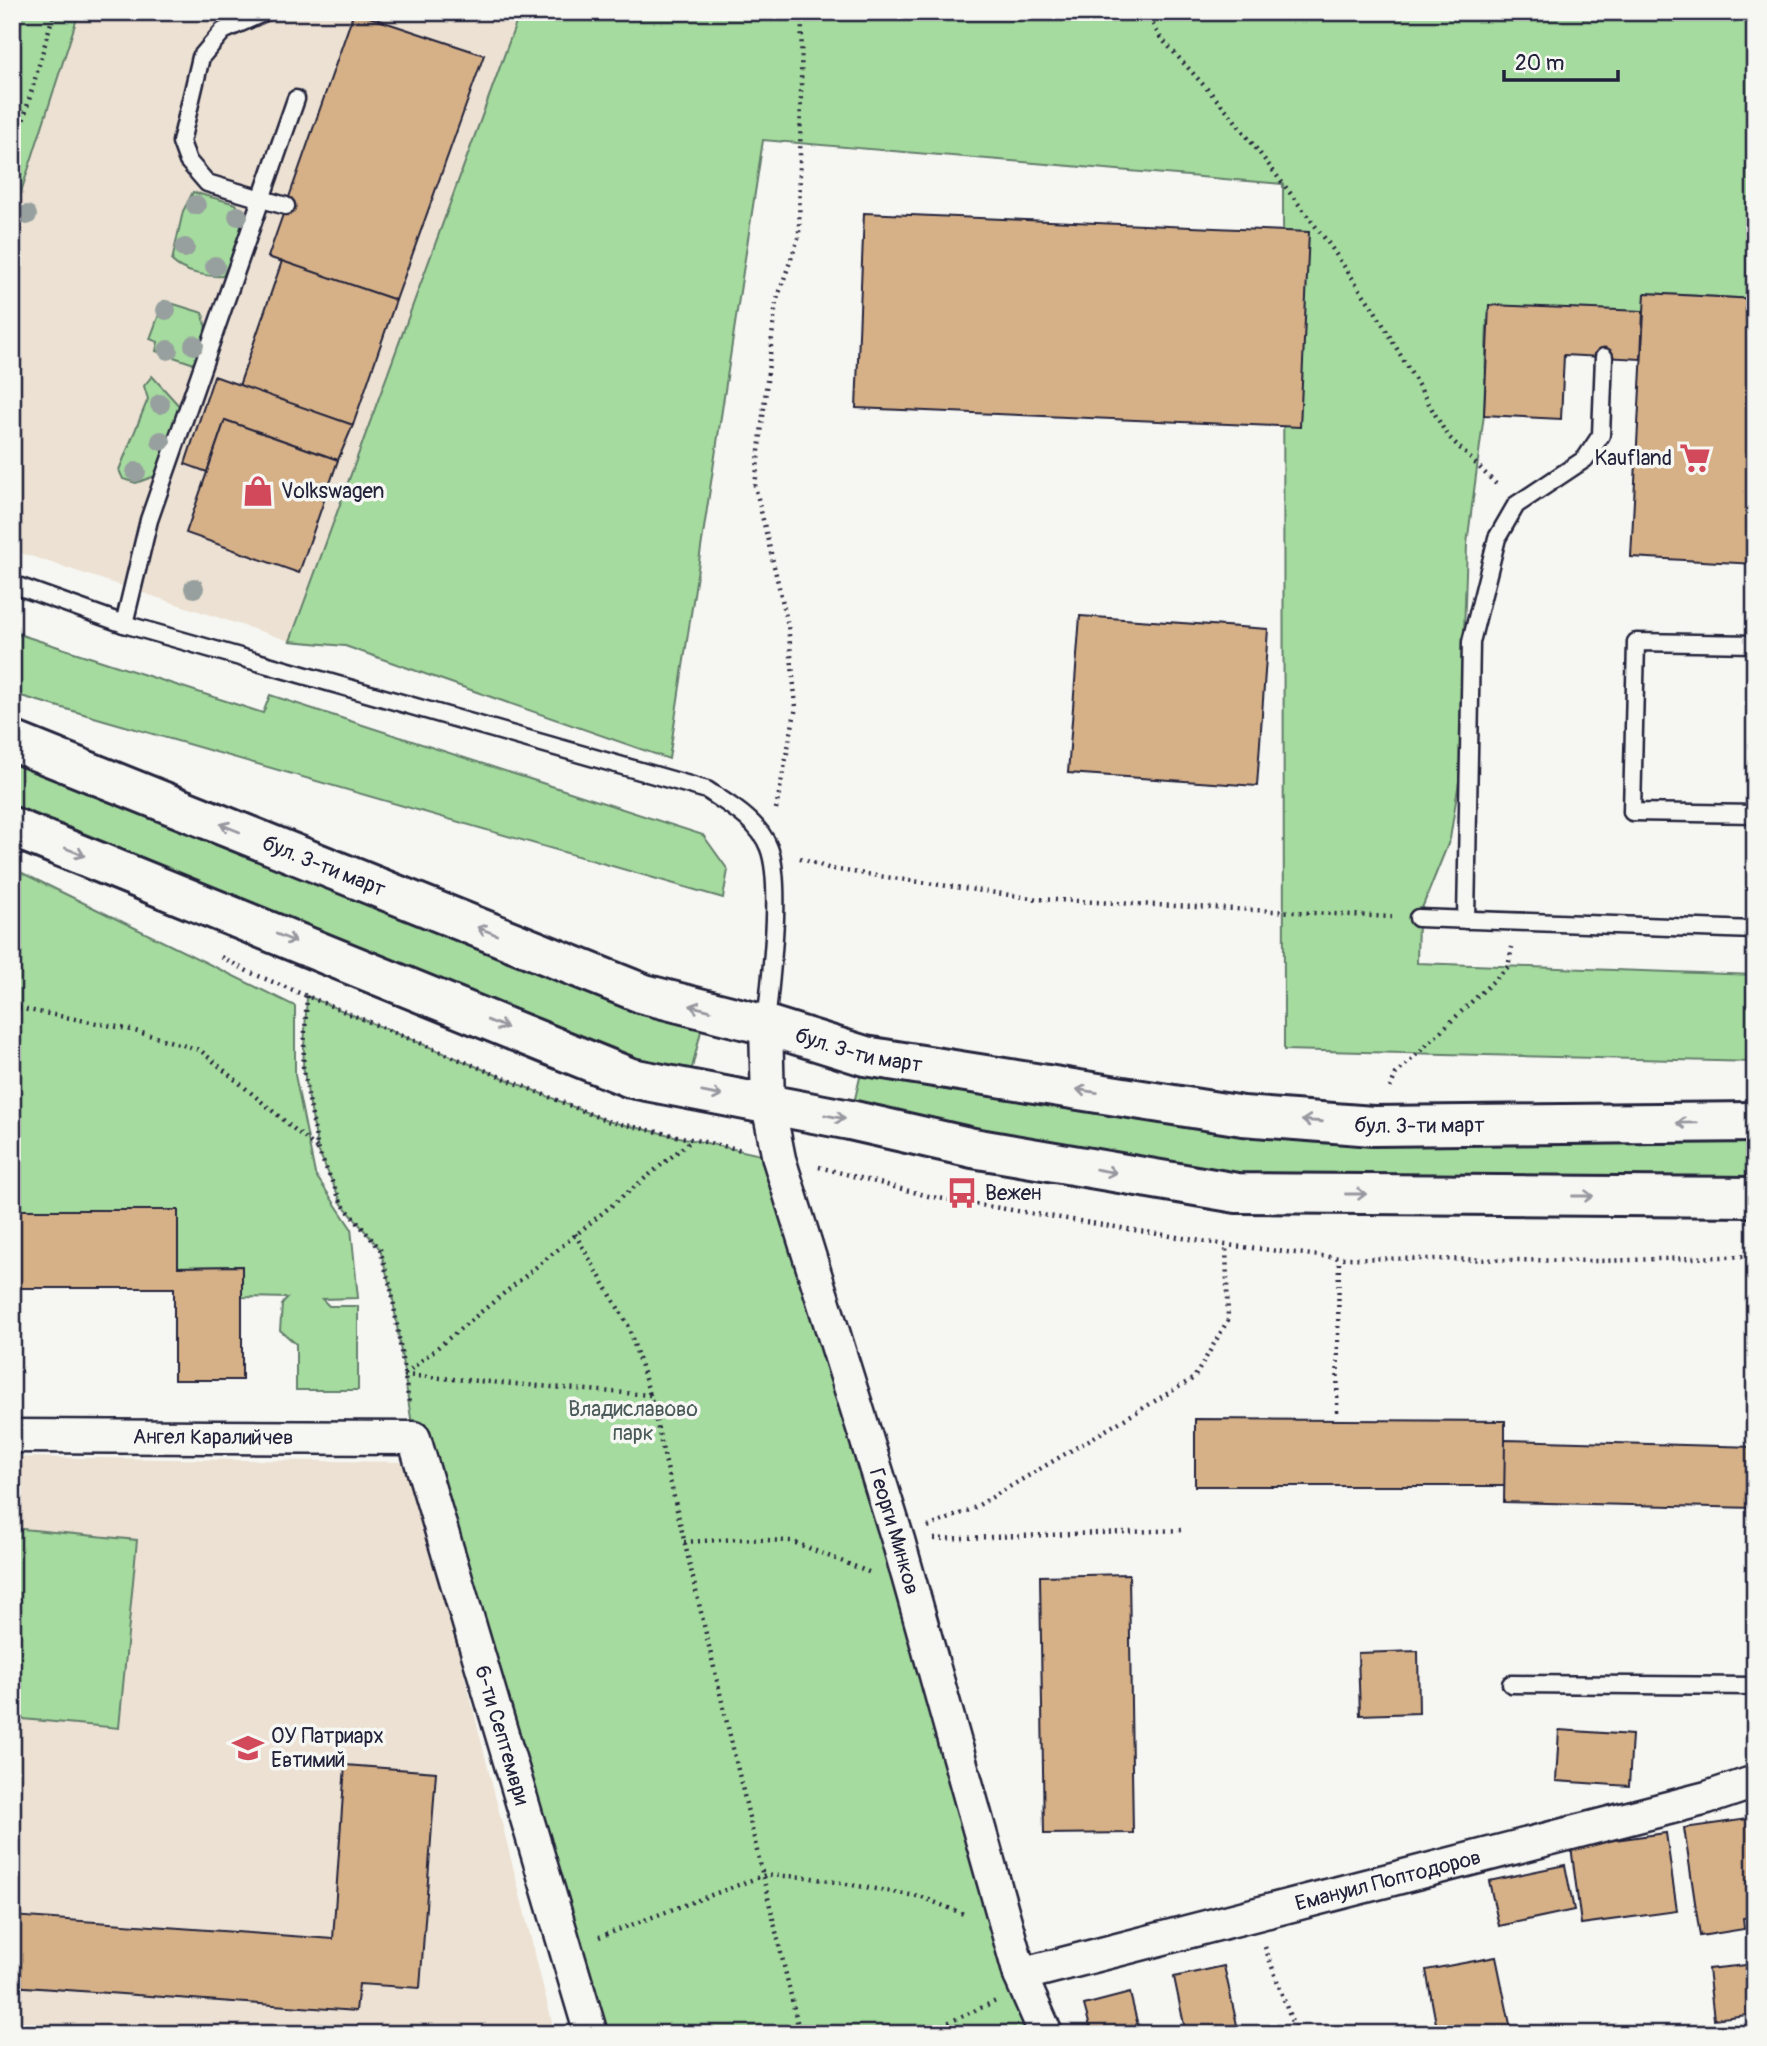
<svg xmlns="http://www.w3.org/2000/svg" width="1767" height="2046" viewBox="0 0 1767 2046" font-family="Pangolin,sans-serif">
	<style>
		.built { fill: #ece1d2 }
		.green { fill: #a5db9e; stroke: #647e6c; stroke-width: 2 }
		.building { fill: #d6b188; stroke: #22223b; stroke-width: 2 }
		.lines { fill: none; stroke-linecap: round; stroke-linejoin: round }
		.service-casing { stroke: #22223b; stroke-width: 21 }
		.minor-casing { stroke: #22223b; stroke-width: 37 }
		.tertiary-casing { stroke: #22223b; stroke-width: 44 }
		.path { stroke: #22223b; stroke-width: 4.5; stroke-dasharray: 2 5; stroke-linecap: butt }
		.service { stroke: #f6f6f2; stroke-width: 16 }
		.minor { stroke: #f6f6f2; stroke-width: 32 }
		.tertiary { stroke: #f6f6f2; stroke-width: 38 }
		.tree { fill: #97a09e }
		.oneway { stroke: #9797a0 }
		.labels { text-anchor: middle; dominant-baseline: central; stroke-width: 7; stroke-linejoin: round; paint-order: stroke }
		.poi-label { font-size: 21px; fill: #22223b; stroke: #f6f6f2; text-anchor: start }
		.street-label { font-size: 21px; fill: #22223b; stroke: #f6f6f2 }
		.park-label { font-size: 21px; fill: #495a59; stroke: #f6f6f2 }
	</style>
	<rect width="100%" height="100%" fill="#f6f6f2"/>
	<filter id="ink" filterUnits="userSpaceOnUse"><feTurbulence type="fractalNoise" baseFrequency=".0143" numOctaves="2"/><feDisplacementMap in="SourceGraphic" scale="14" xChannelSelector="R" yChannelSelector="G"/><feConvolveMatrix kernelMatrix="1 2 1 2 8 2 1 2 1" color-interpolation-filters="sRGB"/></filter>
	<g filter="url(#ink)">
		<g class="built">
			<path d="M79 12H520L290 641 12 550V220Z"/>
			<path d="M12 1457 411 1462 555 2034H12Z"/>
		</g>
		<g class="green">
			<path d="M12 12H79L12 220Z"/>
			<path d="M520 12H1755V299L1646 293 1643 332 1487 321 1484 415 1467 544 1459 781 1450 839 1418 918 1417 963 1755 975V1062L1284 1050 1283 184 763 140 669 759 345 646 290 641Z"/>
			<path d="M193 192 236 204C250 224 232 255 223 276 207 277 184 273 172 261L183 211Z"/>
			<path d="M164 301 203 313 206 330 194 364 156 351 158 342 150 339Z"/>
			<path d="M152 376 182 409 158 475 136 483 123 479 119 470 148 399 144 386Z"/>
			<path d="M12 632 263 713 270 695 703 835 728 870 723 898 21 696 12 693Z"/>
			<path d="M12 741 706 1010 687 1089 12 827Z"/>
			<path d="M12 868 295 1006V1075L315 1174 351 1228 358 1298 322 1299 329 1306H358V1390H296V1344L280 1330 282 1305 287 1298 242 1297 241 1266 178 1267V1210H12Z"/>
			<path d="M307 996 607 1121 779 1159 1046 2034H590L414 1438 392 1293 380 1249 342 1204 318 1150 303 1066Z"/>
			<path d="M865 1056 1243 1116 1755 1122V1197L1237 1193 850 1120Z"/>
			<path d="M12 1528 137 1540 119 1728 12 1718Z"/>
		</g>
		<g class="building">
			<path d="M354 12 484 55 396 300 268 257Z"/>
			<path d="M864 213 1309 232 1300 427 856 408Z"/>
			<path d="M282 261 396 300 353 425 239 386Z"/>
			<path d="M1645 293 1755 299V564L1631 557Z"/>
			<path d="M1489 305 1643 311 1641 359 1564 355 1561 419 1484 415Z"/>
			<path d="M214 376 353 425 338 460 225 420 207 472 185 464Z"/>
			<path d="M225 420 338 460 299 573 186 533Z"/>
			<path d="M1080 616 1268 629 1257 786 1068 773Z"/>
			<path d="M12 1210H178V1267L242 1266V1380H174V1288H12Z"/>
			<path d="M1195 1419 1505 1421V1486H1195Z"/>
			<path d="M1505 1440 1755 1447V1508L1504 1502Z"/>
			<path d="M1129 1574 1133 1833 1044 1834 1040 1576Z"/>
			<path d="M1418 1651 1419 1713 1360 1715 1358 1653Z"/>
			<path d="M1559 1730 1632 1735 1629 1786 1556 1781Z"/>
			<path d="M345 1765 436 1772 420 1988 359 1984 356 2011 12 1986V1916L333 1939Z"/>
			<path d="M1755 1818V1916L1743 1918 1744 1929 1700 1936 1684 1828Z"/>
			<path d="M1666 1833 1677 1911 1581 1924 1571 1846Z"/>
			<path d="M1565 1865 1574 1910 1499 1926 1489 1881Z"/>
			<path d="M1496 1957 1512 2034H1438L1426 1970Z"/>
			<path d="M1755 1964V2014L1714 2019 1708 1969Z"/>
			<path d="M1224 1966 1237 2025 1220 2029 1221 2034H1186L1174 1977Z"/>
			<path d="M1130 1993 1140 2034H1092L1084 2005Z"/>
		</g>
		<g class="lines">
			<defs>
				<g id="service">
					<path d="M265 12 223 31 201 57 181 142 188 161 207 183 286 206"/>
					<path d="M12 584 124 624 707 790C729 805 759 821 769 848 783 885 770 982 766 1025"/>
					<path d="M124 624 149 520 296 99"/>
					<path d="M1755 644 1636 642 1632 812 1755 814"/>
					<path d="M1418 918 1755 930"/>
					<path d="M1466 920 1471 642 1497 538 1516 505 1585 459 1601 435 1604 357"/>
					<path d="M1511 1684 1755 1686"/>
				</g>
				<g id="minor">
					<path id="s1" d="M766 1025 768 1104 779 1159 898 1540 1020 1975 1046 2034"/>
					<path id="s2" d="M12 1436 414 1438 591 2034"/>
					<path id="s3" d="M1020 1975 1707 1798 1755 1782"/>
				</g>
				<g id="tertiary">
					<path id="s4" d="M12 741 644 994 766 1025 865 1056 1243 1116 1373 1126 1755 1122"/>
					<path d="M12 827 631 1078 850 1120 973 1148 1237 1193 1755 1197"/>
				</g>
			</defs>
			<use href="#service" class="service-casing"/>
			<use href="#minor" class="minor-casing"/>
			<use href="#tertiary" class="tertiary-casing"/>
			<g class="path">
				<path d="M1146 12 1160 37 1229 113 1326 240 1375 311 1447 435 1499 487"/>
				<path d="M12 160 54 12"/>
				<path d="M776 809 796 707 788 625 755 486 776 302 799 236 802 12"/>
				<path d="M800 858 831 869 1037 899 1392 917"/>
				<path d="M221 957 249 972 607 1121 742 1150"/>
				<path d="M307 996 303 1066 318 1150 342 1204 380 1249 392 1293 409 1403"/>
				<path d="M12 1007 128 1029 200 1050 318 1149"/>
				<path d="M1390 1088 1396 1074 1508 967 1512 947"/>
				<path d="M819 1167 932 1197 1226 1245 1339 1258 1598 1261 1755 1256"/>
				<path d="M575 1234 628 1325 650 1395"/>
				<path d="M405 1374 692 1140"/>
				<path d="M404 1375 650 1395 800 2034"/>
				<path d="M1337 1412 1339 1258"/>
				<path d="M928 1527 972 1509 1194 1378 1228 1320 1226 1245"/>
				<path d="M934 1539 1183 1530"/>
				<path d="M684 1542 739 1539 791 1541 871 1573"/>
				<path d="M599 1937 765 1875 806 1877 922 1897 966 1915"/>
				<path d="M1265 1947 1293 2025 1300 2034"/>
				<path d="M923 2034 996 2001"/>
			</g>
			<use href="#service" class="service"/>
			<use href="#minor" class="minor"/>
			<use href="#tertiary" class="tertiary"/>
		</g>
		<g class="tree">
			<circle cx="196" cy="205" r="10"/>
			<circle cx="27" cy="215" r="10"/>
			<circle cx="238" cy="216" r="10"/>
			<circle cx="185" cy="248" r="10"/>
			<circle cx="215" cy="266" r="10"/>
			<circle cx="166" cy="310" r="10"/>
			<circle cx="194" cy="345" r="10"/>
			<circle cx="168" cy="350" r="10"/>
			<circle cx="160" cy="404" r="10"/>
			<circle cx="161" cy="441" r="10"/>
			<circle cx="136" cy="472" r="10"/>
			<circle cx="194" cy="588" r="10"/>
		</g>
		<defs><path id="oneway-shaft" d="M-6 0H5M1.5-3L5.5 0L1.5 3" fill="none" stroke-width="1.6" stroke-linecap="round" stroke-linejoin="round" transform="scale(1.75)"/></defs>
		<g class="oneway">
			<use href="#oneway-shaft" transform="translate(230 828) rotate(-158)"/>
			<use href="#oneway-shaft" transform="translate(75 852) rotate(22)"/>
			<use href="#oneway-shaft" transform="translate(487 931) rotate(-158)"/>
			<use href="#oneway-shaft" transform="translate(286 938) rotate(22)"/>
			<use href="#oneway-shaft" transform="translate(700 1008) rotate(-166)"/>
			<use href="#oneway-shaft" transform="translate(497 1024) rotate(22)"/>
			<use href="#oneway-shaft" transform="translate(1087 1091) rotate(-171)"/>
			<use href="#oneway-shaft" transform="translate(712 1094) rotate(11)"/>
			<use href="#oneway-shaft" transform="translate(835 1117) rotate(11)"/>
			<use href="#oneway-shaft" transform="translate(1312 1121) rotate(-176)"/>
			<use href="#oneway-shaft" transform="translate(1687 1123) rotate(179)"/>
			<use href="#oneway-shaft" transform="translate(1106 1171) rotate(10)"/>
			<use href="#oneway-shaft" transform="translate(1356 1194)"/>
			<use href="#oneway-shaft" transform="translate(1583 1196)"/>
		</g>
	</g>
	<defs>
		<symbol id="supermarket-bare" viewBox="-9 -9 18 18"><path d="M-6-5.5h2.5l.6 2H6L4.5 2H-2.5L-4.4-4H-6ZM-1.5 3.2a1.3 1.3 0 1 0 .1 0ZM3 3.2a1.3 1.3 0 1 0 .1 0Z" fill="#d1495b" stroke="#f6f6f2" stroke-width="2.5" paint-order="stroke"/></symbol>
		<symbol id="shop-bare" viewBox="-9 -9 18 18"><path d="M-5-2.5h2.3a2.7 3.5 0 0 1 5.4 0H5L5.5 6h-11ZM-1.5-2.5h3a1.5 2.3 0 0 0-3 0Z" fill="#d1495b" stroke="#f6f6f2" stroke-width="2.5" paint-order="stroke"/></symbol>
		<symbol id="bus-bare" viewBox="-9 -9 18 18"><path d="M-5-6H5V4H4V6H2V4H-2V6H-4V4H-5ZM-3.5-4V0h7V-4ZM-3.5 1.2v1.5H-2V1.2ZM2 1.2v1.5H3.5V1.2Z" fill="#d1495b" stroke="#f6f6f2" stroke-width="2.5" paint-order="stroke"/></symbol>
		<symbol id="school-bare" viewBox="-9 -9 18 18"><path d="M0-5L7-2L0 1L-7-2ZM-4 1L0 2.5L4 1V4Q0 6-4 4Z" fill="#d1495b" stroke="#f6f6f2" stroke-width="2.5" paint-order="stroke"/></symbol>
	</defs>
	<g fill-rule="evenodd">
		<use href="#supermarket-bare" x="1673" y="436" width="44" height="44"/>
		<use href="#shop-bare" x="236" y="469" width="44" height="44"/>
		<use href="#bus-bare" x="940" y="1171" width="44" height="44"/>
		<use href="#school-bare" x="226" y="1726" width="44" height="44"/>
	</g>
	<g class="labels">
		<g class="poi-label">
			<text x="1672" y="458" text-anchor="end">Kaufland</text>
			<text x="281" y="491">Volkswagen</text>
			<text x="985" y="1193">Вежен</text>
			<text x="271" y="1736">ОУ Патриарх<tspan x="271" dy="24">Евтимий</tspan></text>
		</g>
		<g class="street-label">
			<text stroke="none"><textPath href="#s4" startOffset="336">бул. 3-ти март</textPath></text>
			<text stroke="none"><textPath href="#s4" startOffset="903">бул. 3-ти март</textPath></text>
			<text stroke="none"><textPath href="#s4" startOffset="1470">бул. 3-ти март</textPath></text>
			<text stroke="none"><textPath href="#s2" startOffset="201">Ангел Каралийчев</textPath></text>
			<text stroke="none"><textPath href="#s1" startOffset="525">Георги Минков</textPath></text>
			<text stroke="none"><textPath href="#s2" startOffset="712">6-ти Септември</textPath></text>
			<text stroke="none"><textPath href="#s3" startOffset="380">Емануил Поптодоров</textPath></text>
		</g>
		<g class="park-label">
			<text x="633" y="1409">Владиславово<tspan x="633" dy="24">парк</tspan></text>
		</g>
	</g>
	<rect width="1767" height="2046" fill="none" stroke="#f6f6f2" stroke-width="42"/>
	<rect x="21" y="21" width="1725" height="2004" fill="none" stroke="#22223b" stroke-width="2.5" filter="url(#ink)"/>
	<path d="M1504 70v10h114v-10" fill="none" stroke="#22223b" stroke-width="3.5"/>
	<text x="1515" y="70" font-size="21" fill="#22223b" stroke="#f6f6f2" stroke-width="5" paint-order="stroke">20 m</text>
</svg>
